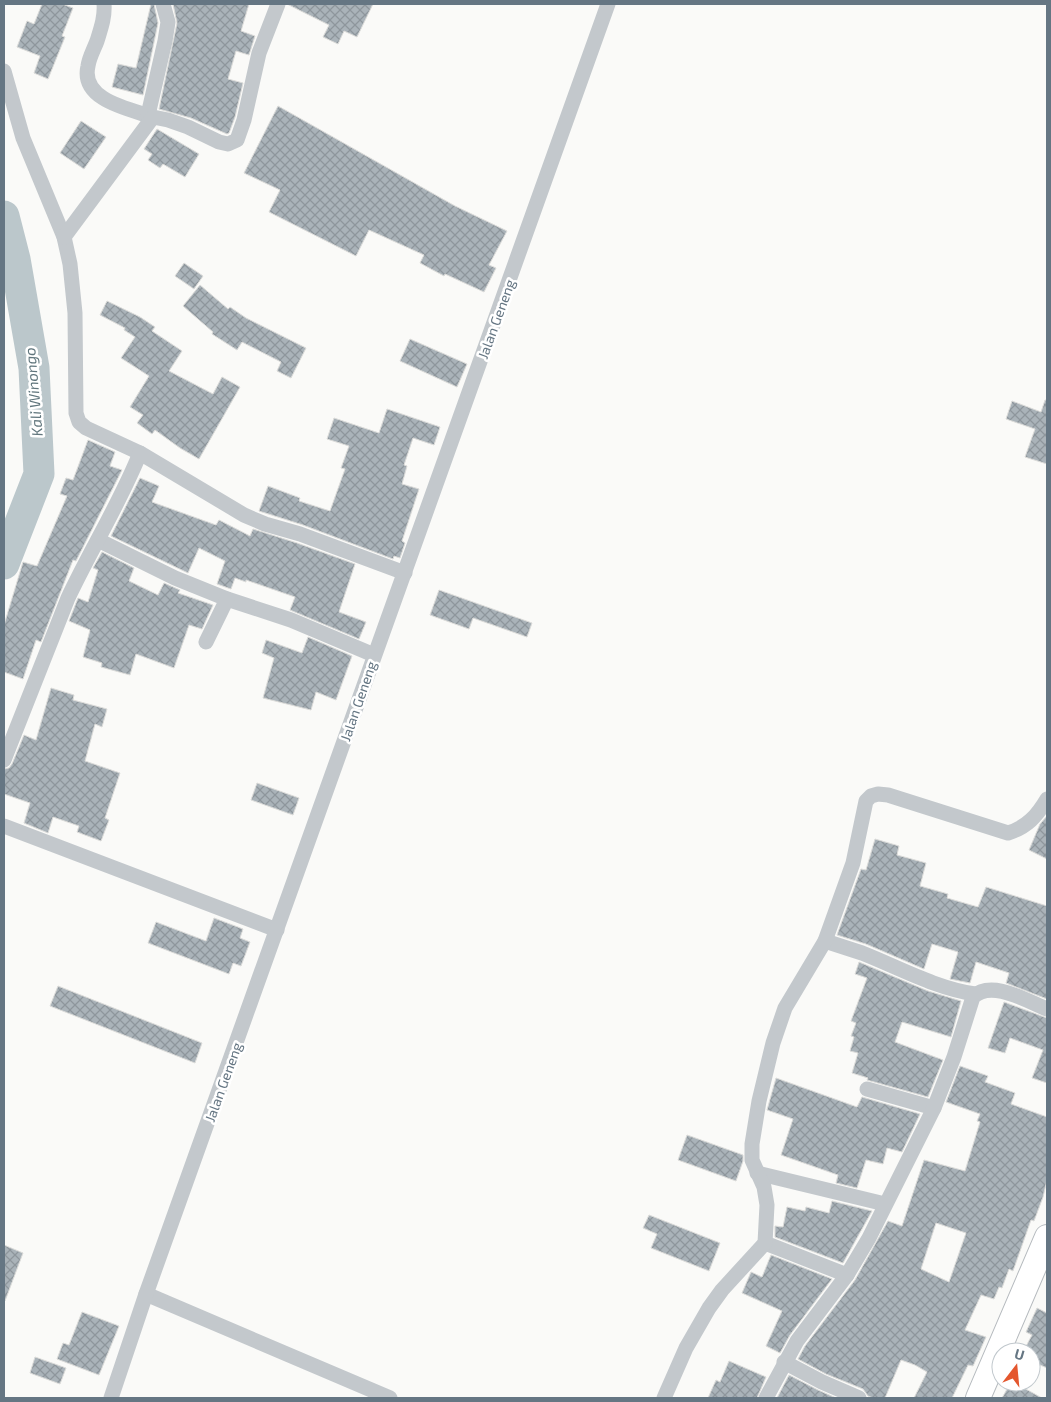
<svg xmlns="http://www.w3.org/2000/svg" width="1051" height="1402" viewBox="0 0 1051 1402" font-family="'Exo 2',sans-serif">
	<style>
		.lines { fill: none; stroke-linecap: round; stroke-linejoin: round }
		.river { stroke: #bbc7cb; stroke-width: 31 }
		.building { fill: url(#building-cross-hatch); stroke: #dcdcda; fill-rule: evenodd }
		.primary-casing { stroke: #b5babe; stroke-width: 26 }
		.street { stroke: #c3c8cc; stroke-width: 15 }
		.primary { stroke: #fff; stroke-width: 24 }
		.labels { text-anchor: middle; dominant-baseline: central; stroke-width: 5; stroke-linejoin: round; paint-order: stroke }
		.street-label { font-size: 14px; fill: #657683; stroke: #fff }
		.water-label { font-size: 15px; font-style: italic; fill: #60757c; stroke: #fff }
	</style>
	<defs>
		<pattern id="building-cross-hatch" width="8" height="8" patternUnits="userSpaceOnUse" patternTransform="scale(1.25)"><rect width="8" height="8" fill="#aab3b9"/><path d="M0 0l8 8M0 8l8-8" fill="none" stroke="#8e969c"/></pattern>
	</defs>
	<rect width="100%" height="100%" fill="#fafaf8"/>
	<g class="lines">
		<path class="river" d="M4 216 15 259 34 368 39 474 4 564"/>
	</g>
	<g class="building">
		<path d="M42 4H62L73 8 62 36 65 37 48 79 34 73 40 56 17 47 27 21 34 24Z"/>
		<path d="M151 4H154L158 23 143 95 112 87 118 64 136 68Z"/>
		<path d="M173 4H249L241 31 255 36 249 55 236 51 228 79 243 83 235 117 229 133 227 134 191 118 159 109 177 23Z"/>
		<path d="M287 4H373L357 37 344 31 338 44 323 37 329 25Z"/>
		<path d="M278 106 455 206 507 231 489 265 496 268 484 292 445 274 444 276 420 263 424 255 369 230 356 256 269 212 280 190 244 173Z"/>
		<path d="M81 121 106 137 84 169 60 153Z"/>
		<path d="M157 129 199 154 185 177 163 164 160 168 148 160 152 154 144 149Z"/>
		<path d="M184 263 203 276 194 289 175 276Z"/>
		<path d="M200 285 228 309 230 307 246 318 306 348 291 378 277 371 281 362 242 342 237 350 212 334 213 332 183 306Z"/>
		<path d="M107 301 140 317 155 327 152 331 182 351 169 371 213 394 222 377 240 387 199 459 180 448 155 430 152 434 137 423 143 415 130 407 149 376 121 358 135 337 124 330 125 328 100 315Z"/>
		<path d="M410 339 467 364 457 387 400 361Z"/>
		<path d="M1045 400H1047V464L1025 457 1035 429 1006 419 1012 401 1041 412Z"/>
		<path d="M387 409 440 427 434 445 413 438 404 465 407 466 402 484 419 489 402 541 405 543 400 558 394 556 393 559 303 525 259 511 268 486 300 498 299 501 330 511 345 469 341 468 349 446 327 439 334 418 379 433Z"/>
		<path d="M88 440 115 452 110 466 122 470 76 561 73 560 41 642 36 640 23 679 4 672V625L23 562 37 566 67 496 60 494 66 478 73 480Z"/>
		<path d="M140 478 159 486 152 502 216 525 219 520 250 536 253 529 297 543 355 564 339 612 366 622 359 639 290 610 295 597 246 580V582L235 578 231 589 217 584 225 561 199 548 188 573 111 536Z"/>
		<path d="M102 552 134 568 129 581 158 595 164 583 180 590 178 593 213 605 202 629 189 625 174 668 136 654 130 675 101 667 102 663 83 657 90 630 69 621 78 598 88 602 98 570 93 568Z"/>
		<path d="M439 590 532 623 527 637 473 618 469 629 430 615Z"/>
		<path d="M308 637 352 656 336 700 316 692 311 710 263 698 274 658 262 653 266 640 302 653Z"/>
		<path d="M51 688 74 695 73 700 107 709 102 727 95 724 85 761 120 773 105 818 109 820 101 841 77 832 79 826 53 817 48 833 24 823 30 803 4 794V769L9 768 12 764 24 735 36 740Z"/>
		<path d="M257 783 299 798 293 815 251 800Z"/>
		<path d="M1047 816V859L1029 850 1040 824Z"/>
		<path d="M875 839 899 846 897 855 926 863 920 886 948 894 947 898 978 907 986 887 1047 906V999L1006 983 1009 973 976 962 970 983 950 979 958 952 932 944 924 969 866 944 837 935 861 869 866 870Z"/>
		<path d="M214 918 243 929 240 938 250 942 241 966 233 963 229 974 148 943 156 922 206 941Z"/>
		<path d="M859 962 928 991 961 1001 951 1037 902 1022 895 1042 943 1060 928 1097 867 1080 868 1078 852 1073 858 1053 850 1051 854 1037 851 1036 856 1023 851 1021 867 978 855 974Z"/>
		<path d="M58 986 202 1043 195 1063 50 1006Z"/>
		<path d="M1004 1002 1047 1018V1083L1032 1078 1043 1050 1010 1038 1005 1053 988 1048Z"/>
		<path d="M960 1066 988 1076 985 1082 1015 1093 1011 1104 1047 1117V1180L1043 1197 1034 1221 1031 1220 1013 1271 1009 1269 1002 1288 999 1287 994 1299 981 1295 965 1330 986 1337 973 1366 968 1365 952 1398H914L927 1372 915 1365 901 1360 885 1398H873L868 1396 863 1389 826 1374 798 1359 805 1346 855 1280 888 1221 902 1226 924 1160 965 1171 980 1122 977 1121 980 1114 946 1102ZM936 1223 966 1233 949 1282 921 1269Z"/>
		<path d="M776 1078 857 1107 862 1097 920 1114 902 1152 887 1148 883 1164 866 1160 857 1188 836 1183 838 1175 781 1155 793 1119 767 1110Z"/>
		<path d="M687 1135 743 1155V1161L736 1181 678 1160Z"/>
		<path d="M832 1201 872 1211 843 1263 775 1237V1226L783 1227 787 1207 805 1211 806 1207 829 1213Z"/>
		<path d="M649 1215 720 1243 709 1271 651 1248 657 1234 643 1228Z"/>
		<path d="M4 1245 23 1253 5 1301 4 1300Z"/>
		<path d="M771 1255 832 1279 790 1335 780 1353 766 1346 782 1311 742 1293 751 1272 762 1277Z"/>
		<path d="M1037 1308 1047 1313V1368L1031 1361V1352H1023L1032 1335 1026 1332Z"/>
		<path d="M82 1312 119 1326 99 1375 57 1359 63 1343 69 1345Z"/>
		<path d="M35 1357 66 1368 60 1384 30 1373Z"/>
		<path d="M729 1361 766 1377 757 1398H708L716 1380 720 1382Z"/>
		<path d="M789 1375 818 1390 836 1398H777Z"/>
		<path d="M1011 1382H1013L1042 1398H1002Z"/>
	</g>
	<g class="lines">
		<defs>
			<path id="primary" d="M978 1398 1047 1237"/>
		</defs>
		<use href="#primary" class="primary-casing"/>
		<g class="street">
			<path d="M104 4C105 17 101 28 97 41 94 49 89 58 88 66 80 100 129 109 153 117"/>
			<path d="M4 71 23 138 64 237 70 264 75 313 76 413 79 422 86 428 140 453"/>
			<path d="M148 115 165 41 168 22 163 4"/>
			<path d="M64 237 153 117 168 120 188 127 219 142 228 144 237 140 244 120 259 53 278 4"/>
			<path d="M98 540 175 578 227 599 291 620 374 655"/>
			<path d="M206 642 227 599"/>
			<path d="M4 760 68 598C91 549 120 503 140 453L244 515 265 524 300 534 405 573"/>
			<path d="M4 826 277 930"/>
			<path d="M825 941C837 945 850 949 862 953 900 968 935 988 975 994"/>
			<path d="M867 1089 934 1108"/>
			<path d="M757 1173 885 1204"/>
			<path d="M765 1243 847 1275"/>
			<path d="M146 1294 390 1398"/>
			<path d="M784 1362 822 1382 859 1398"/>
			<path d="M111 1398 146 1294 608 4"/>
			<path d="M664 1398 686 1348 709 1308 722 1290 765 1243 767 1205 764 1187 752 1160V1144L759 1101 773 1043 785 1008 825 941 853 863 866 801 871 796 878 794 888 795 1008 833C1027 827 1037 816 1047 799"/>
			<path d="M766 1398 797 1341 847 1275 869 1238 934 1108 954 1057 973 997C991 979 1027 1001 1047 1009"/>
		</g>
		<use href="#primary" class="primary"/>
	</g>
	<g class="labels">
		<g class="street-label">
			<text transform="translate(496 319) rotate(-70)">Jalan Geneng</text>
			<text transform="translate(358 701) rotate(-71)">Jalan Geneng</text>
			<text transform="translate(223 1082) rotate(-70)">Jalan Geneng</text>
		</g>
		<g class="water-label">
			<text transform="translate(33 392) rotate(-95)">Kali Winongo</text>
		</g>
	</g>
	<rect width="1051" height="1402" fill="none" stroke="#657683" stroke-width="10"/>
	<g transform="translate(1016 1367) rotate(16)"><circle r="24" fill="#ffffff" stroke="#c1c8cd"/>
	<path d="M0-4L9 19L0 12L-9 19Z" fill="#e4572e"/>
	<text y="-8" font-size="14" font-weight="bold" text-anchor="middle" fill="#657683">U</text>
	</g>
</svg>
